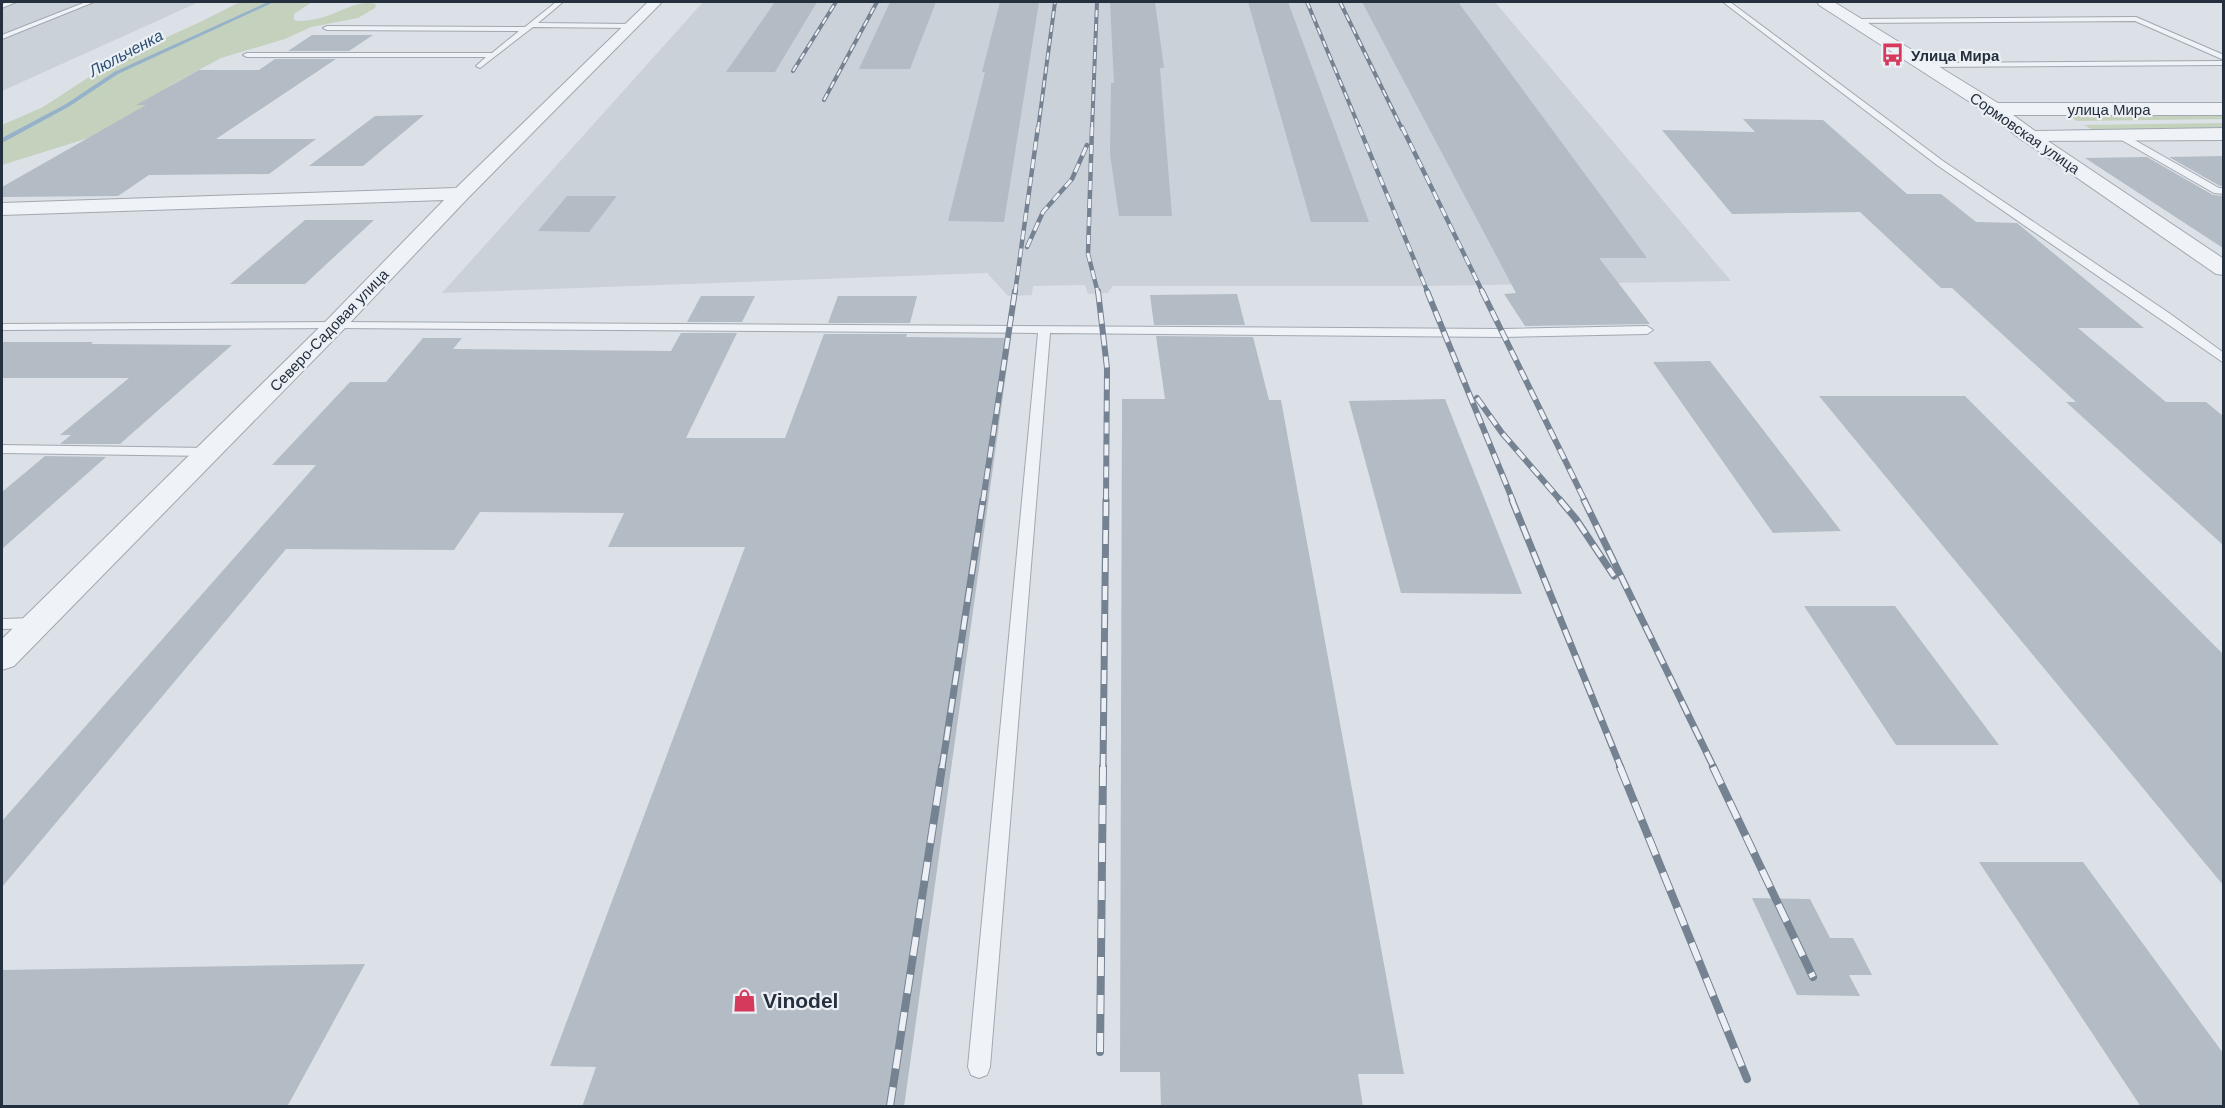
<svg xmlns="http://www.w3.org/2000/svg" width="2225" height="1108" viewBox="0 0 2225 1108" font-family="Helvetica,sans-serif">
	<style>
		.built { fill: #cad1d9 }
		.green { fill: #c4d2bd }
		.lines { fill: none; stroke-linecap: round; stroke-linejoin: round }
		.stream { fill: #95b2ca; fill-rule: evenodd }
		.building { fill: #b3bbc4 }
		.service-casing { stroke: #a1a8b1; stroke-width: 2 }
		.minor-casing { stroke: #a1a8b1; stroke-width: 2 }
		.tertiary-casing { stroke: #a1a8b1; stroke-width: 2 }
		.service { fill: #eff2f6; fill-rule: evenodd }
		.minor { fill: #eff2f6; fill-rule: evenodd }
		.tertiary { fill: #eff2f6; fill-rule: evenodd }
		.rail-far4-casing { stroke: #758292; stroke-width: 4 }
		.rail-far3-casing { stroke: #758292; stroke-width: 4.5 }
		.rail-far2-casing { stroke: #758292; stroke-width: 6 }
		.rail-far1-casing { stroke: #758292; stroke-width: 7 }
		.rail-casing { stroke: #758292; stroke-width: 8 }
		.rail-far4 { stroke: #ecf0f5; stroke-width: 2; stroke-dasharray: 7; stroke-linecap: butt }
		.rail-far3 { stroke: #ecf0f5; stroke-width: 3; stroke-dasharray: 9; stroke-linecap: butt }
		.rail-far2 { stroke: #ecf0f5; stroke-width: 4; stroke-dasharray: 11; stroke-linecap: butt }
		.rail-far1 { stroke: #ecf0f5; stroke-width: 4.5; stroke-dasharray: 14; stroke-linecap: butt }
		.rail { stroke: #ecf0f5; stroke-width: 6; stroke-dasharray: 19; stroke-linecap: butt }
		.labels { text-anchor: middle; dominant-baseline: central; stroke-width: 4.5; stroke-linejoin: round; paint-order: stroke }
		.far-poi-label { font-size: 15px; font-weight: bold; fill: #25303e; stroke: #ecf0f5; text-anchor: start }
		.far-street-label { font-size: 15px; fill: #25303e; stroke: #ecf0f5 }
		.far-water-label { font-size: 16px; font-style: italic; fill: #2d5274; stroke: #ecf0f5 }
		.near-poi-label { font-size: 21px; font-weight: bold; fill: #25303e; stroke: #ecf0f5; text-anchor: start }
	</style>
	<rect width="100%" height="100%" fill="#dce1e7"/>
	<g class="built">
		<path d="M2 2H199L2 91Z"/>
		<path d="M703 2H1495L1731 281 1425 286H1113L1108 293 1088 294 1085 285 1033 286 1032 295 1008 296 987 273 442 293Z"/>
	</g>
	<g class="green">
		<path d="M240 2H312L294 14V19L296 21C308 21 319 19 330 15 346 9 359 0 376 4L375 8 358 18 311 27 285 39 221 58 173 84 159 93 149 104 95 136 2 165V125L43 107 112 62 198 23Z"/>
		<path d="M2223 113 2224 119 2077 121 2066 114Z"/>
		<path d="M2223 123 2224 130 2096 132 2084 125Z"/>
	</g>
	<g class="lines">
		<path class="stream" d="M268 2H274L118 74 70 106 2 143V138L66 104 114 72Z"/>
	</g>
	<g class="building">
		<path d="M775 2H817L775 72H726Z"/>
		<path d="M890 2H936L910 69H859Z"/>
		<path d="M1000 2H1039L1004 222 948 221 985 72H982Z"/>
		<path d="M1110 2H1155L1164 68H1160L1172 216H1119L1110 154 1111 83H1114Z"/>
		<path d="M1248 2H1288L1369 222H1311Z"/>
		<path d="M1362 2H1458L1647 258H1599L1650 324 1525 326 1504 294 1516 293Z"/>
		<path d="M312 35H373L349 51H288Z"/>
		<path d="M275 59H336L216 139H316L269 174 149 175 118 196 2 197V187L146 105H136L199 70H259Z"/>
		<path d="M424 115 363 166H309L375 116Z"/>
		<path d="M1743 119 1823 120 1907 194H1941L1976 222 2017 223 2144 328H2078L2166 402H2206L2223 416V545L2066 402H2076L1952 288H1941L1860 212 1732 214 1662 130 1755 132Z"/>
		<path d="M2223 156V186H2220L2169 157Z"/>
		<path d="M2147 157 2213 195 2223 196V248L2085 158Z"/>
		<path d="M567 196H617L589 232 538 231Z"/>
		<path d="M305 220H374L305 284H230Z"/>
		<path d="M1237 294 1245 325H1154L1150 295Z"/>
		<path d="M701 296H755L742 322H687Z"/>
		<path d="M838 296H917L910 323H828Z"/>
		<path d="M681 333H737L686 438H785L824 334H907L906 337 1011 338 904 1107H582L596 1067 550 1066 745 547H608L624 513 480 512 454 550 286 549 2 887V821L316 465H272L350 382H386L423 338H462L453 349 671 351Z"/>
		<path d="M1156 336 1253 337 1269 400H1281L1404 1074H1358L1363 1107H1161L1160 1072H1120L1122 399H1165Z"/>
		<path d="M2 342H93L91 344 232 345 120 444H60L71 435H60L129 378H2Z"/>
		<path d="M1710 361 1841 531 1773 533 1653 362Z"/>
		<path d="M1819 396H1965L2223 654V885Z"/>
		<path d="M1445 399 1522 594 1401 593 1349 401Z"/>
		<path d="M45 456 106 457 2 549V492Z"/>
		<path d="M1804 606H1895L1999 745H1896Z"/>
		<path d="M1979 862H2083L2223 1053V1107H2141Z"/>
		<path d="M1752 898 1810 899 1830 938H1853L1872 975H1849L1860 996 1797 995Z"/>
		<path d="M365 964 287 1107H2V970Z"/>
	</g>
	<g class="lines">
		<defs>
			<g id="service">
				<path d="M8 2H16L2 8V4Z"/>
				<path d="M86 2H94L2 39V35Z"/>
				<path d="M556 2H563L538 23 631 24 635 26 631 28 533 27 480 68 476 66 486 57H247L243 55 247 53H492L519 31 327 30 323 28 327 26 525 27Z"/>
				<path d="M1723 2H1730L1943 161 2169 313 2224 353V363L1937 165Z"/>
				<path d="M2136 17 2224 55V60L2135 21 1856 23 1852 21 1856 19Z"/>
				<path d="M2224 61V65L1925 67 1921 65 1925 63Z"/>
				<path d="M2118 134H2124L2219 188H2224V194L2214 193 2118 138Z"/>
				<path d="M335 322 1503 329 1647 326 1653 330 1647 334 1503 337 1050 333 990 1067 987 1075 979 1078 971 1075 968 1067 1038 333 335 328 2 330V324Z"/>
				<path d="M2 445 208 448 215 452 208 456 2 453Z"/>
				<path d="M35 618 41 620 43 624 41 628 2 629V619Z"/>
			</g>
			<g id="minor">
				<path d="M648 2H662L468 198 343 330 14 666 2 670V639L327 320 444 200 2 215V203L456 188Z"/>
				<path d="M2030 132 2036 133 2224 259V275L2216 274 2024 141 2021 137 2024 133Z"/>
			</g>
			<path id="tertiary" d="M1817 2H1834L1998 103H2224V115H2013L2035 131 2224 128V140L2023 141 1987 113 1819 5Z"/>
		</defs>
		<use href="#service" class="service-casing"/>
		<use href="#minor" class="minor-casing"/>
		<use href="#tertiary" class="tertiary-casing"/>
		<use href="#service" class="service"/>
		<use href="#minor" class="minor"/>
		<use href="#tertiary" class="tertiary"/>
		<defs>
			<g id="rail-far4">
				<path d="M1307 2 1360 129"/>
				<path d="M1340 2 1402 129"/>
				<path d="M793 71 836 2"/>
				<path d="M824 100 877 2"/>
				<path d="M1038 129 1055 2"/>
				<path d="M1092 129 1097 2"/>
			</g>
			<g id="rail-far3">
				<path d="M1092 127 1088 254 1098 293"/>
				<path d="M1359 127 1428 293"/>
				<path d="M1402 127 1483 293"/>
				<path d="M1027 247 1043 212 1072 179 1087 145"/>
				<path d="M1015 293 1038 127"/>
			</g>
			<g id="rail-far2">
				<path d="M1098 291 1107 368 1106 501"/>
				<path d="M1427 291 1513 501"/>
				<path d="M1482 291 1585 501"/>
				<path d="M1477 398 1502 433 1561 501"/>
				<path d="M983 501 1015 291"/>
			</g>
			<g id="rail-far1">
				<path d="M1512 500 1621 768"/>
				<path d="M1560 500 1576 519 1614 576"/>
				<path d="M1584 500 1714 768"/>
				<path d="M942 768 983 500"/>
				<path d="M1103 768 1106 500"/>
			</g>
			<g id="rail">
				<path d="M1620 767 1747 1079"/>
				<path d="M1713 767 1813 977"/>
				<path d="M1100 1052 1103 767"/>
				<path d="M890 1106 942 767"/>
			</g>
		</defs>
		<use href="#rail-far4" class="rail-far4-casing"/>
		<use href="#rail-far3" class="rail-far3-casing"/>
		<use href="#rail-far2" class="rail-far2-casing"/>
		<use href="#rail-far1" class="rail-far1-casing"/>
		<use href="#rail" class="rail-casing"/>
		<use href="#rail-far4" class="rail-far4"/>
		<use href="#rail-far3" class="rail-far3"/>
		<use href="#rail-far2" class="rail-far2"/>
		<use href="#rail-far1" class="rail-far1"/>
		<use href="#rail" class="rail"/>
	</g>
	<defs>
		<symbol id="bus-bare" viewBox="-9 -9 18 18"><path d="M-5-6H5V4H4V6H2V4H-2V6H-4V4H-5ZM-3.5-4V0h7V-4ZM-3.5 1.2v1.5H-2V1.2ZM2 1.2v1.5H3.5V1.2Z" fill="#d5395b" stroke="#ecf0f5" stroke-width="2.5" paint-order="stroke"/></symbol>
		<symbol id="shop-bare" viewBox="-9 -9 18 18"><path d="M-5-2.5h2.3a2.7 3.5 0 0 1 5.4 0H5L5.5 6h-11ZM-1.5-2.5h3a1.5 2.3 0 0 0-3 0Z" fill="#d5395b" stroke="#ecf0f5" stroke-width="2.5" paint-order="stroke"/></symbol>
	</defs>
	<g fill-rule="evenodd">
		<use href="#bus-bare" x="1876" y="38" width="33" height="33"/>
		<use href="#shop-bare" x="728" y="984" width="33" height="33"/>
	</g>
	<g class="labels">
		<g class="far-poi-label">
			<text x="1911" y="55">Улица Мира</text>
		</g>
		<g class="far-street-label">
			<text x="2109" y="109">улица Мира</text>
			<text transform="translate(2025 133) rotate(35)">Сормовская улица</text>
			<text transform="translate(329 330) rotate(-46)">Северо-Садовая улица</text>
		</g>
		<g class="far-water-label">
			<text transform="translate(126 53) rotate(-28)">Люльченка</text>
		</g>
		<g class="near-poi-label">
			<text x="763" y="1000">Vinodel</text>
		</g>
	</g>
	<rect width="2225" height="1108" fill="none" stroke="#25303e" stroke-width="6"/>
</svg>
